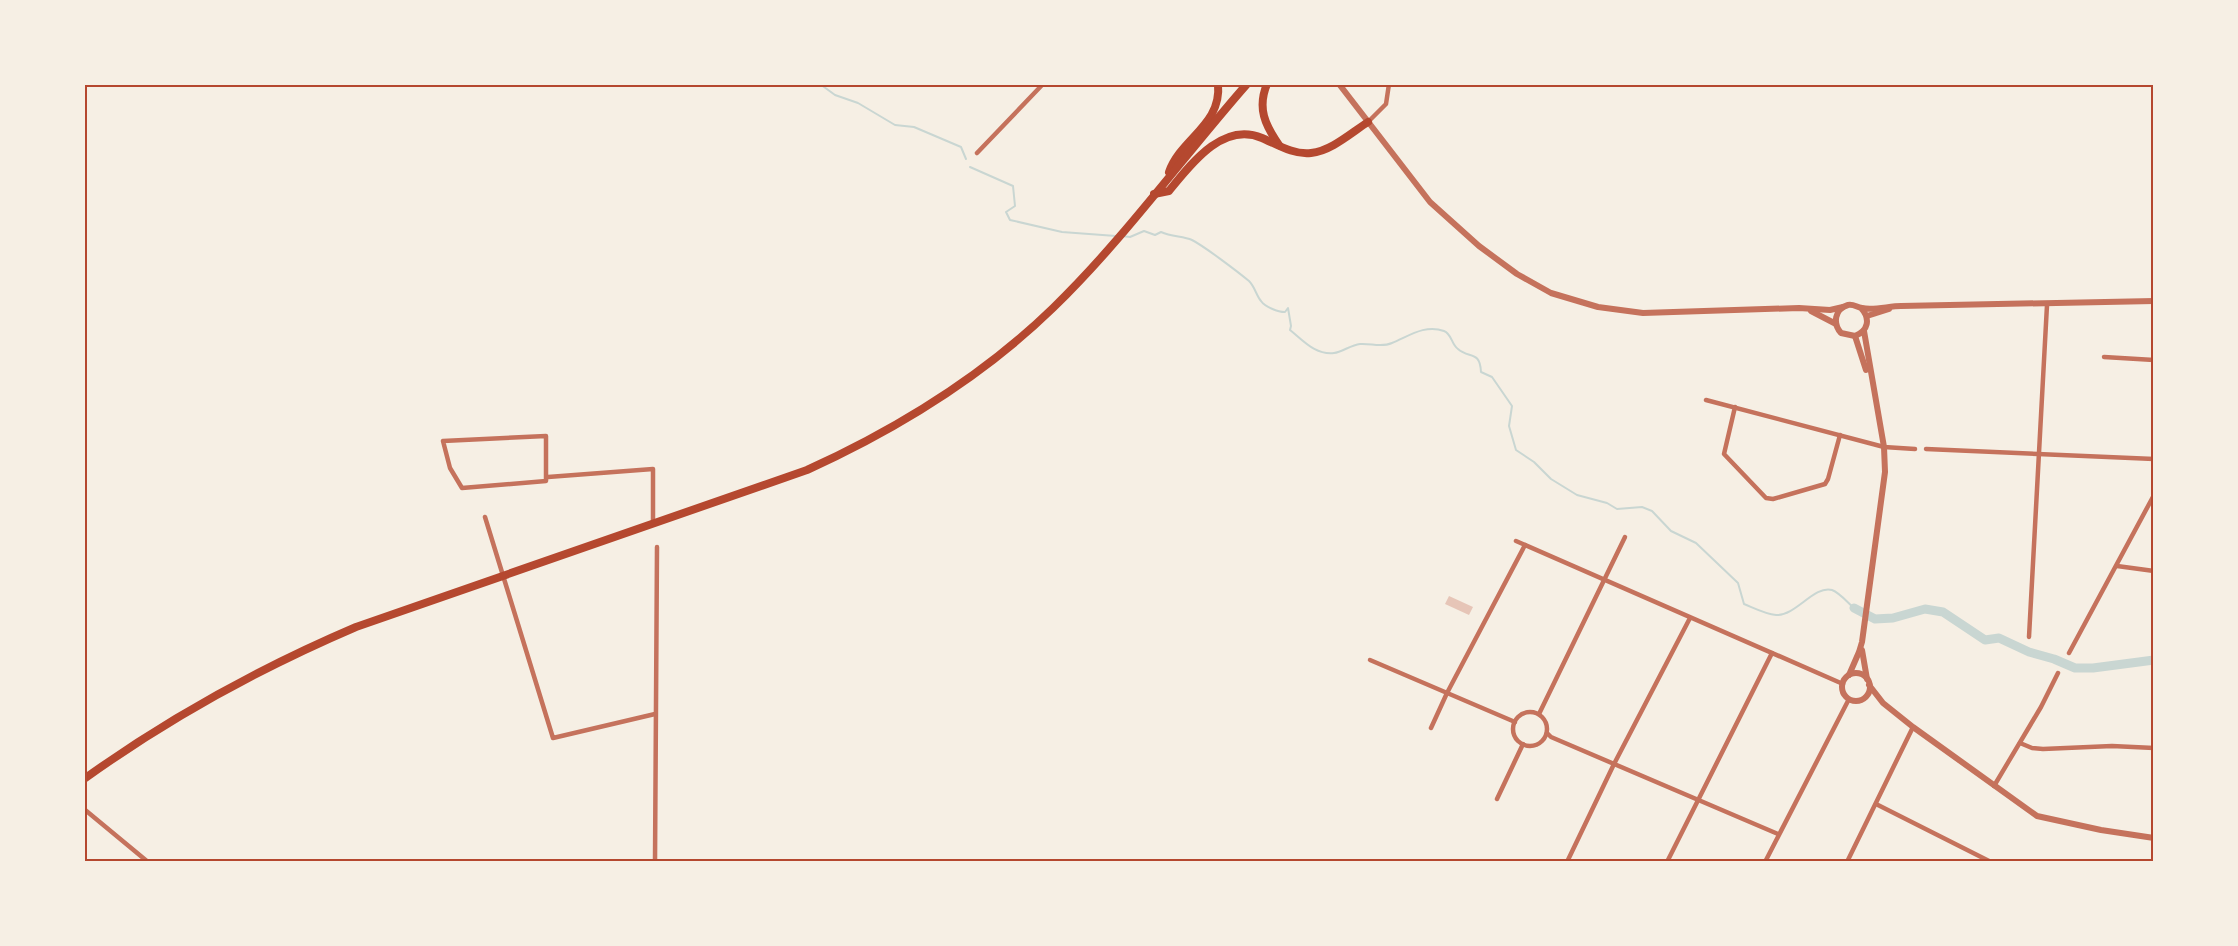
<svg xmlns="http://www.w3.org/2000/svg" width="2238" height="946" viewBox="0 0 2238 946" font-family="Roboto,sans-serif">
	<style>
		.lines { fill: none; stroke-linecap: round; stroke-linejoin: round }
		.stream { stroke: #c9d6d2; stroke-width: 2 }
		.canal { stroke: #c9d6d2; stroke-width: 9 }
		.building { fill: #e6c5b7 }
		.minor { stroke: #c5725c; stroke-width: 4.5 }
		.tertiary { stroke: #c5725c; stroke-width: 6 }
		.trunk { stroke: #b5482f; stroke-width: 8 }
		.neatline { fill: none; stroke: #b5482f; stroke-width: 2 }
	</style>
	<rect width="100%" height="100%" fill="#f6efe4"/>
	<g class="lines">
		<g class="stream">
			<path d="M820 84 835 95 858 103 895 125 914 127 961 147 966 159"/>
			<path d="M970 167 1013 186 1015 206 1006 212 1010 220 1062 232 1116 236"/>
			<path d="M1122 236 1130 237 1144 231 1155 235 1161 232C1172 237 1183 236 1192 240 1204 246 1238 272 1249 281 1255 287 1256 295 1261 301 1265 307 1278 312 1285 312L1288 308 1291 326 1290 330C1304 341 1315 355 1334 353 1342 352 1351 345 1360 344 1371 343 1381 348 1392 343 1409 336 1425 324 1444 331 1452 334 1451 344 1458 349 1469 359 1480 350 1481 372L1492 377 1512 406 1509 426 1516 450 1534 462 1551 479 1577 495 1607 503 1617 509 1642 507 1652 511 1671 531 1696 543 1738 583 1744 604C1754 608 1765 614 1776 615 1796 616 1814 585 1832 590 1840 593 1848 603 1854 608"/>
		</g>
		<path class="canal" d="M1854 608 1875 619 1893 618 1925 609 1943 612 1985 640 1999 638 2029 652 2054 659 2075 668H2093L2154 660"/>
	</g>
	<path class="building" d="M1449 596 1473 607 1469 615 1445 604Z"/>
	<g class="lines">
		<g class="minor">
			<path d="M1368 122 1386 104 1389 84"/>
			<path d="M977 153 1043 84"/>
			<path d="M2104 357 2154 360"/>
			<path d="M1706 400 1884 447 1915 449"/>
			<path d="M1735 407 1724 454 1766 498 1773 499 1825 484 1828 479 1840 435"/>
			<path d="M546 436V481L462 488 450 468 443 441Z"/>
			<path d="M1926 449 2154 459"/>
			<path d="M548 477 653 469V523"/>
			<path d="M485 517 553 738 655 714"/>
			<path d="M1516 541 1843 684"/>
			<path d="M2117 566 2154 571"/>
			<path d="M2029 637 2047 305"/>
			<path d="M2069 653 2154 495"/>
			<path d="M1370 660 1515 722"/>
			<circle cx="1530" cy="729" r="17"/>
			<path d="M1539 714 1625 537"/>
			<path d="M1431 728 1447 693 1525 545"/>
			<path d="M1547 733 1551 737 1778 834"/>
			<path d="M2020 743 2032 748 2043 749 2112 746 2154 748"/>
			<path d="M1994 786 2041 707 2058 673"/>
			<path d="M1497 799 1523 744"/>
			<path d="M1876 804 1991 862"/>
			<path d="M84 809 148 862"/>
			<path d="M655 862 657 547"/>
			<path d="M1567 862 1614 764 1690 618"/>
			<path d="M1667 862 1772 653"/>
			<path d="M1765 862 1849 699"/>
			<path d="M1847 862 1913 727"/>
		</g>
		<g class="tertiary">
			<path d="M1339 84 1430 202 1479 246 1517 274 1551 293 1598 307 1643 313 1799 308 1830 310 1843 307"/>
			<path d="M1861 308C1871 319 1868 331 1855 336L1841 333C1833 324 1834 309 1848 305 1854 304 1856 307 1862 308 1873 311 1889 306 1901 306L2154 301"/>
			<path d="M1811 311 1836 324"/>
			<path d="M1867 316 1889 309"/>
			<path d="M1855 336 1866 370"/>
			<path d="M1862 650 1867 679"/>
			<circle cx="1856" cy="687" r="14"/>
			<path d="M1849 675 1859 652 1862 642 1885 472 1884 447 1864 331"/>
			<path d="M1869 685 1883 703 1913 727 2037 816 2101 830 2154 838"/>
		</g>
		<g class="trunk">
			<path d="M1267 84C1257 108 1265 125 1279 145"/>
			<path d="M1169 172C1181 138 1222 125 1218 84"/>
			<path d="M1154 194 1169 191C1191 164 1223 121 1262 138 1278 145 1294 155 1311 153 1331 151 1351 133 1368 122"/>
			<path d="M84 779C169 718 260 668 356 627L807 470C897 429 982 377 1053 308 1124 239 1182 158 1247 84"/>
		</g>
	</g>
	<rect width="2238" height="946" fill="none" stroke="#f6efe4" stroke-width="171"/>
	<rect x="86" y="86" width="2066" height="774" class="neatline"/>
</svg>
